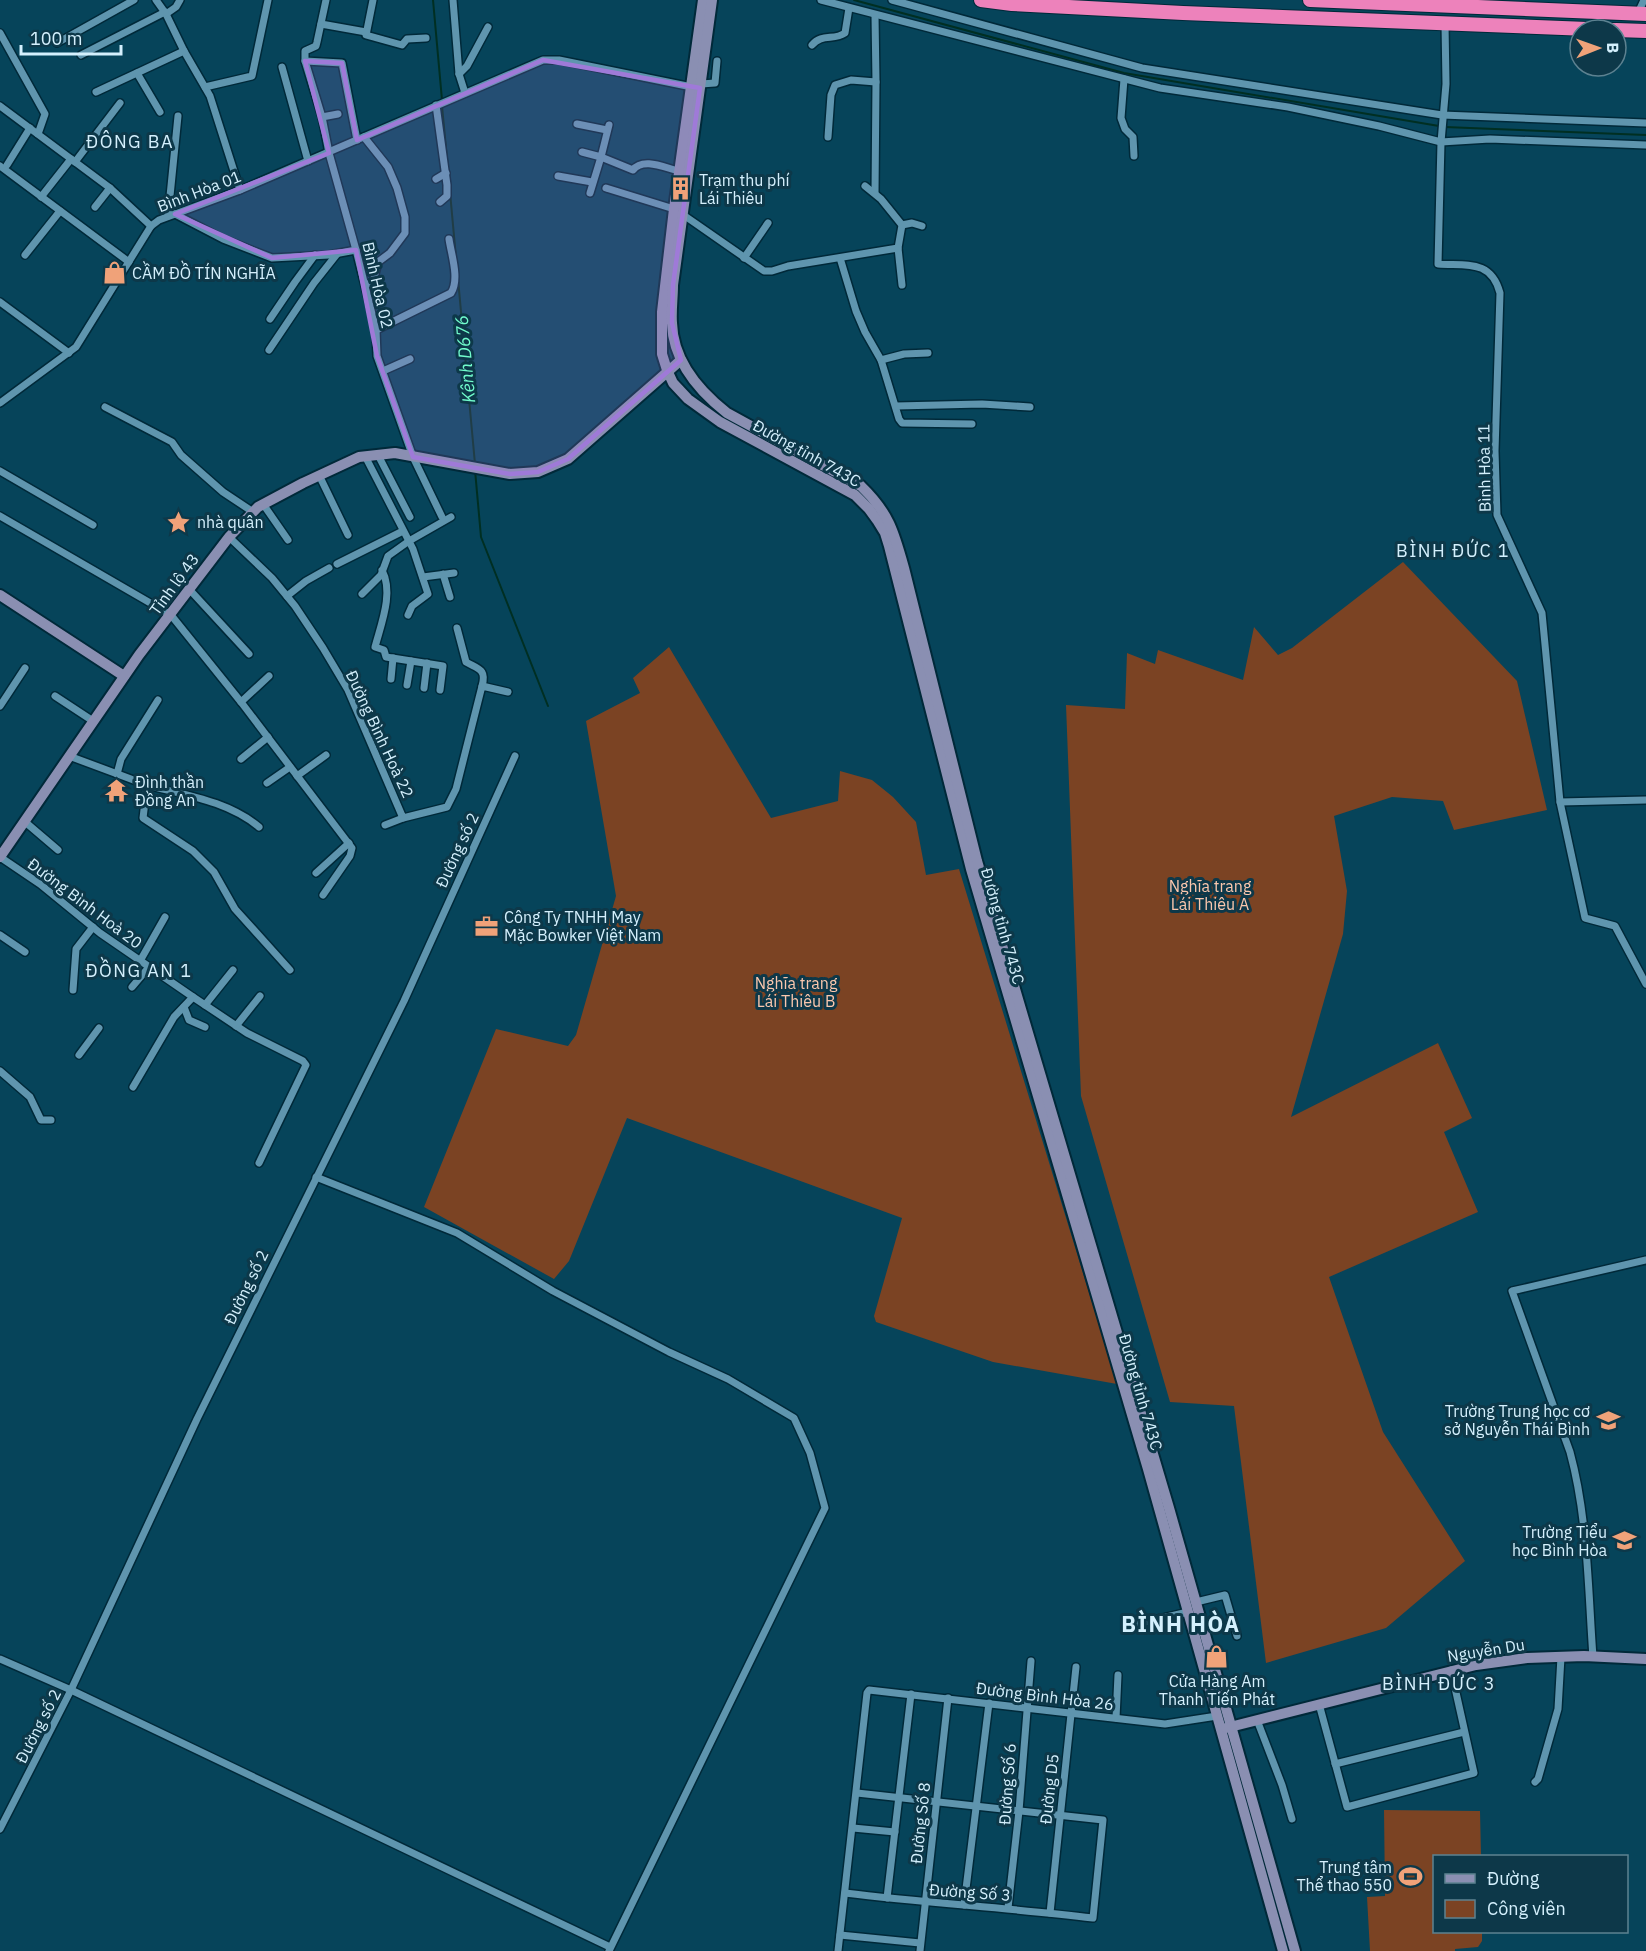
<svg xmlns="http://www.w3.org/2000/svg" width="1646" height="1951" viewBox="0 0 1646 1951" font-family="'IBM Plex Sans',sans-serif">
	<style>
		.green { fill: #7b4323 }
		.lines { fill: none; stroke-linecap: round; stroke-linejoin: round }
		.stream { stroke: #002f22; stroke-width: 2 }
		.street-casing { stroke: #002939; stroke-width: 10 }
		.secondary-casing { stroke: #002939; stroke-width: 14 }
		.highway-casing { stroke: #002939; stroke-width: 16 }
		.street { stroke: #5f95ae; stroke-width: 7 }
		.secondary { stroke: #8a8fb2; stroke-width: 10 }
		.highway { stroke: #ed82bb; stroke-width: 14 }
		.marked { fill: #9f7ad8; fill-opacity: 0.2; stroke: #9f7ad8; stroke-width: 4.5; stroke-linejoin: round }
		.labels { text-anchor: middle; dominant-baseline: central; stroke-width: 6; stroke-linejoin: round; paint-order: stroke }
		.poi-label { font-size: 16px; fill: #d4f0fd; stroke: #0d3849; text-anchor: start }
		.street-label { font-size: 16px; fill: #d4f0fd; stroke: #0d3849 }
		.park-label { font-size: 16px; fill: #fbc7ad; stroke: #0d3849 }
		.neighbourhood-label { font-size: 18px; letter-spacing: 1.5px; fill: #d4f0fd; stroke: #0d3849 }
		.water-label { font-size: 18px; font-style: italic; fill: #71fbcc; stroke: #0d3849 }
		.district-label { font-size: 22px; font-weight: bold; letter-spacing: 1.5px; fill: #d4f0fd; stroke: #0d3849 }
	</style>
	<rect width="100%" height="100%" fill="#06445a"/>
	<g class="green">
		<path d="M1403 562 1517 681 1547 810 1454 830 1443 801 1392 797 1334 816 1347 891 1343 934 1291 1117 1438 1043 1472 1118 1444 1132 1478 1212 1329 1277 1383 1432 1465 1561 1386 1628 1266 1663 1234 1406 1170 1402 1081 1096 1066 705 1125 709 1127 653 1155 664 1158 650 1243 680 1254 627 1278 655 1292 648Z"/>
		<path d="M669 647 771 818 838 801 840 771 872 780 893 797 916 822 926 875 959 869 1117 1384 993 1362 876 1322 874 1316 902 1218 627 1118 569 1261 554 1279 424 1207 496 1029 568 1046 576 1035 616 896 586 721 640 693 633 678Z"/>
		<path d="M1384 1810 1480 1811 1481 1856H1434V1932H1482V1941L1478 1947 1455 1949V1951H1370L1367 1897 1385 1896Z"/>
	</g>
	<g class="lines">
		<g class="stream">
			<path d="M433 0 442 100"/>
			<path d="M854 0 1124 73 1439 126"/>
			<path d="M442 106 448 169"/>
			<path d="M1445 127 1646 135"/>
			<path d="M450 192 456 258"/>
			<path d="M458 279 475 464"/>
			<path d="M475 470 481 537 548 706"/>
		</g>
		<defs>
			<g id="street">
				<path d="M156 0 166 14 184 51 210 96 240 190"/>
				<path d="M326 0 317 42 316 46 305 51V61L342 63 357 140"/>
				<path d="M373 0 366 35 402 45 407 39 426 38"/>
				<path d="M453 0 459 74 465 93"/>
				<path d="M821 0 1160 88 1288 107 1379 126 1441 142 1490 139 1646 145"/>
				<path d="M892 0 1142 68 1442 115 1646 123"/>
				<path d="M1638 13 1644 0"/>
				<path d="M166 14 176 7 180 0"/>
				<path d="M321 24 366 32"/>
				<path d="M1445 24 1446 84 1441 142 1438 264C1466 266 1491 259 1500 293L1495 451 1497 515 1542 613 1560 802 1585 918 1615 926 1646 984"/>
				<path d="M0 33 45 114 38 134"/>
				<path d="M57 43 134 0"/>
				<path d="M812 45C822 33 834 41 845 33L849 8"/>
				<path d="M81 55 165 12"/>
				<path d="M305 61 322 117 329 153 356 250 376 330 377 356 413 457 442 517"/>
				<path d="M282 67 308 161"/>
				<path d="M137 73 160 112"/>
				<path d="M459 74 467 66 488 27"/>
				<path d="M1124 79 1121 118 1125 129 1133 137 1134 156"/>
				<path d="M701 84 715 83 717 61"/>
				<path d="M205 87 252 76 268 0"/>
				<path d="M96 92 184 51"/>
				<path d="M436 105 447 185V196L440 202"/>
				<path d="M0 106 110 188 151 226"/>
				<path d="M322 117 338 114"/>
				<path d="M577 124 607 130"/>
				<path d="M364 137 388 167 397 188 405 217V233L390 253 378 262 373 282 365 285"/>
				<path d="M828 137 831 95 835 85 851 80 876 82 875 15"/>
				<path d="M582 152 601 157 609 125"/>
				<path d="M75 162 120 103"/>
				<path d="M7 165 30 128"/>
				<path d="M0 166 129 262"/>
				<path d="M558 176 592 182"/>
				<path d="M436 179 446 173"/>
				<path d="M865 186 881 199 902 225 898 248 902 285"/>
				<path d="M606 188 674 209"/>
				<path d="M590 193 601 157 633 170C643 157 665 168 679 171"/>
				<path d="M875 193 876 82"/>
				<path d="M41 197 71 159"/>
				<path d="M95 207 110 188"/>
				<path d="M175 214 223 239 272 258 329 255 356 250"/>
				<path d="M682 214 764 271H772L788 266 898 248"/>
				<path d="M168 216 178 116"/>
				<path d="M902 225 912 223 922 226"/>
				<path d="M25 255 60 211"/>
				<path d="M744 258 768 223"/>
				<path d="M840 258 856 311 865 332 881 360 899 419 902 423 972 424"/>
				<path d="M0 302 69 353"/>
				<path d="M270 319 295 282 315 255"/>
				<path d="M376 330 451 293C460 279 451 254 449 239"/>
				<path d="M269 350 314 283 337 254"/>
				<path d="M881 360 904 354 928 353"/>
				<path d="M383 371 410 359"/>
				<path d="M0 403 76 347 151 226 159 220 240 190 543 60H559L692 87"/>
				<path d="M896 406 982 404 1030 407"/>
				<path d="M105 407 172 442 181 455 223 492 253 512"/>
				<path d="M378 455 410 517"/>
				<path d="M365 456 413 549 428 594 412 606 408 615"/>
				<path d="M0 471 93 525"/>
				<path d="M319 475 348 535"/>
				<path d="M263 504 288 540"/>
				<path d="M0 516 171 615 241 702 352 848 350 856 323 895"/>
				<path d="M229 537 272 578 295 606 323 648 348 690 403 818 447 807 456 789 482 686 508 692"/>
				<path d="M337 564 403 531"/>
				<path d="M382 570C394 593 381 624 375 647L384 650 386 657 443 666 440 690"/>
				<path d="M443 574 450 597"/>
				<path d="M423 577 454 573"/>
				<path d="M189 589 249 654"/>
				<path d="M362 594 381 575 388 556 409 541 451 517"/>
				<path d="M287 596 306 581 329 568"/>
				<path d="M457 628 466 662C478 669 487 669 482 686"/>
				<path d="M391 679 393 658"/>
				<path d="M407 685 411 661"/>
				<path d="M424 688 427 663"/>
				<path d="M55 696 93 721"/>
				<path d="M241 702 269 676"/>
				<path d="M0 706 25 668"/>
				<path d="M69 756 147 785 143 818 193 851 214 872 235 909 290 970"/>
				<path d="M241 759 268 737"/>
				<path d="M117 774 121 759 158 700"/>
				<path d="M297 776 326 755"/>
				<path d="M267 783 290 767"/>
				<path d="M147 785C185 795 228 801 259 827"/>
				<path d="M1560 802 1646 800"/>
				<path d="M24 821 58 850"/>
				<path d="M385 825 403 818"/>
				<path d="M0 857 40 884 100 933 193 997 247 1033 303 1061 306 1065 259 1163"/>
				<path d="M316 873 349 843"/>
				<path d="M0 935 25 952"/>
				<path d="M140 961 165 917"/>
				<path d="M132 987 149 967"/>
				<path d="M73 990 76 949 93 927"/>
				<path d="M205 1005 233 970"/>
				<path d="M184 1007 189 1020 205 1027"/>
				<path d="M236 1026 260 996"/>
				<path d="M79 1055 99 1028"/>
				<path d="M0 1071 30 1097 41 1120H51"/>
				<path d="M133 1087 174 1017 193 997"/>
				<path d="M316 1177 457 1233 553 1291 669 1352 728 1379 794 1418 810 1453 825 1508 609 1951"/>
				<path d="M1196 1602 1225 1595 1237 1636"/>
				<path d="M1128 1626 1188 1612"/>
				<path d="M1593 1657C1588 1589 1588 1518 1570 1452L1512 1291 1646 1260"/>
				<path d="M0 1659 71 1690 610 1947"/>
				<path d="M1319 1704 1347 1807 1474 1773 1451 1670"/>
				<path d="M1116 1718 1118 1675"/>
				<path d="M1257 1720 1282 1785 1292 1819"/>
				<path d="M1335 1764 1464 1732"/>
				<path d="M1535 1782 1538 1779 1558 1709 1561 1657"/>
				<path d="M853 1828 895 1832"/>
				<path d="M0 1829 71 1690 197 1419 404 1001 515 756"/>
				<path d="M845 1893C927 1903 1010 1908 1093 1918L1103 1820 857 1793"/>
				<path d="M887 1898 911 1694"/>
				<path d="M964 1905 989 1703"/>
				<path d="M1008 1908 1019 1811 1031 1661"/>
				<path d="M1050 1913 1076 1667"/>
				<path d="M840 1935 920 1943"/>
				<path d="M838 1951 867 1693 869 1690 1165 1724 1217 1716"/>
				<path d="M920 1951 948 1698"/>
			</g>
			<g id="secondary">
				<path d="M703 0 674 209 662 312V354L667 370 673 383 688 399 720 422 855 495 869 509 877 520 885 533 889 546 971 869 1148 1469 1283 1951"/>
				<path d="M712 0 673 285C673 298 671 311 672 323 673 361 699 391 727 413L861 486C889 513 894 532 904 568L977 861 1169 1508 1295 1951"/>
				<path d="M0 595 124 676"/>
				<path d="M0 857 139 655 229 537 258 507 303 483 359 457 395 453 510 474 538 472 568 459 681 360"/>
				<path d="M1226 1728 1476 1665 1527 1658 1584 1656 1646 1659"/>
			</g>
			<g id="highway">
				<path d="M981 0 1012 4 1183 13 1613 30"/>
				<path d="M1310 0 1646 14"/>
				<path d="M1616 30 1646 31"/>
			</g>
		</defs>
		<use href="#street" class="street-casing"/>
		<use href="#secondary" class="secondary-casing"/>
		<use href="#highway" class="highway-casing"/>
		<use href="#street" class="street"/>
		<use href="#secondary" class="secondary"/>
		<use href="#highway" class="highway"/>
	</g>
	<path class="marked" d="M543 60 700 88 673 285 672 323 681 360 568 459 538 472 510 474 413 457 377 356 356 250 272 258 175 214 329 153 305 61 342 63 357 140Z"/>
	<defs>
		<symbol id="building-bare" viewBox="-9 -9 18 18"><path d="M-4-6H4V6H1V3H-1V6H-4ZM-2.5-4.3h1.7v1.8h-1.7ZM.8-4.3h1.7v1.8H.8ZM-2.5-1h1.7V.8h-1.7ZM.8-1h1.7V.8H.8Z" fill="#f0a279" stroke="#0d3849" stroke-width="2.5" paint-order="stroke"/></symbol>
		<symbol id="shop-bare" viewBox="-9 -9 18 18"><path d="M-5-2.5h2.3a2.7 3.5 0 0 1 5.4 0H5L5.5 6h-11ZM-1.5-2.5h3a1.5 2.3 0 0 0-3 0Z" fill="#f0a279" stroke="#0d3849" stroke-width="2.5" paint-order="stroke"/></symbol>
		<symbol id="sight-bare" viewBox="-9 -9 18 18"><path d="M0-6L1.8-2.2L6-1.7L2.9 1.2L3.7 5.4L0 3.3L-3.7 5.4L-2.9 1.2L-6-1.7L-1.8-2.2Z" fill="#f0a279" stroke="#0d3849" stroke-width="2.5" paint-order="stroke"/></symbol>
		<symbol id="temple-bare" viewBox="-9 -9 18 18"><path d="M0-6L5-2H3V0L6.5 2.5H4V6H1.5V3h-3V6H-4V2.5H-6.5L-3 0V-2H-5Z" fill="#f0a279" stroke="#0d3849" stroke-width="2.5" paint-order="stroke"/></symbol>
		<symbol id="office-bare" viewBox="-9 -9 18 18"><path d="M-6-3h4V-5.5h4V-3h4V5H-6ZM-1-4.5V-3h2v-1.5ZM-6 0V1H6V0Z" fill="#f0a279" stroke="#0d3849" stroke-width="2.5" paint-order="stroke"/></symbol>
		<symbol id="school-bare" viewBox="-9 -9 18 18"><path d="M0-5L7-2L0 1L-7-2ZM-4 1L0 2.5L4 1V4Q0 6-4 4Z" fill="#f0a279" stroke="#0d3849" stroke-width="2.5" paint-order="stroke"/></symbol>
		<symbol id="stadium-bare" viewBox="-9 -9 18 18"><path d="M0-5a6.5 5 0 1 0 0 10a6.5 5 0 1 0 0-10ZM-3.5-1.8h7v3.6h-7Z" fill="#f0a279" stroke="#0d3849" stroke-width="2.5" paint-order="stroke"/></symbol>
	</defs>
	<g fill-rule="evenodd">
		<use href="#building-bare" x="664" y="172" width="33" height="33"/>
		<use href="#shop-bare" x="98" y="256" width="33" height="33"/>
		<use href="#sight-bare" x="162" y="506" width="33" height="33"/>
		<use href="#temple-bare" x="100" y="774" width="33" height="33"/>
		<use href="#office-bare" x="470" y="910" width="33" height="33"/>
		<use href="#school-bare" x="1592" y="1404" width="33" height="33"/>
		<use href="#school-bare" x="1608" y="1524" width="33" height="33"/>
		<use href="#shop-bare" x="1200" y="1640" width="33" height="33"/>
		<use href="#stadium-bare" x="1394" y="1860" width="33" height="33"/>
	</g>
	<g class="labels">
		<g class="poi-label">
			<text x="699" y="180">Trạm thu phí<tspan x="699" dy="18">Lái Thiêu</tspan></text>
			<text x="132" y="273">CẦM ĐỒ TÍN NGHĨA</text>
			<text x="197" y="522">nhà quân</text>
			<text x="135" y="782">Đình thần<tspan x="135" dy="18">Đồng An</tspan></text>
			<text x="504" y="917">Công Ty TNHH May<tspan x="504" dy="18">Mặc Bowker Việt Nam</tspan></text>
			<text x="1590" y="1411" text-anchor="end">Trường Trung học cơ<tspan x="1590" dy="18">sở Nguyễn Thái Bình</tspan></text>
			<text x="1607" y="1532" text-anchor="end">Trường Tiểu<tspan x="1607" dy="18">học Bình Hòa</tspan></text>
			<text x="1217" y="1681" text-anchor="middle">Cửa Hàng Am<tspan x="1217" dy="18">Thanh Tiến Phát</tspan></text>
			<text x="1392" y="1867" text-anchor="end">Trung tâm<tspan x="1392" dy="18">Thể thao 550</tspan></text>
		</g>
		<g class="street-label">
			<text transform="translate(199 191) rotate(-21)">Bình Hòa 01</text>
			<text transform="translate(378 285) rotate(77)">Bình Hòa 02</text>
			<text transform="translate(807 453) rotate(29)">Đường tỉnh 743C</text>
			<text transform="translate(1484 468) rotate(-91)">Bình Hòa 11</text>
			<text transform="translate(174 584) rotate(-54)">Tỉnh lộ 43</text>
			<text transform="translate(380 734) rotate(65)">Đường Bình Hoà 22</text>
			<text transform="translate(457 850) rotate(-65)">Đường số 2</text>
			<text transform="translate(85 903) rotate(37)">Đường Bình Hoà 20</text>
			<text transform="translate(1003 926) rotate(74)">Đường tỉnh 743C</text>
			<text transform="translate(246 1287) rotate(-64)">Đường số 2</text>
			<text transform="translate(1141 1392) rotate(74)">Đường tỉnh 743C</text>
			<text transform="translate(1486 1650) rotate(-9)">Nguyễn Du</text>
			<text transform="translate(1045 1696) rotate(7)">Đường Bình Hòa 26</text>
			<text transform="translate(38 1726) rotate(-63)">Đường số 2</text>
			<text transform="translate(1007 1784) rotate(-86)">Đường Số 6</text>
			<text transform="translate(1049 1789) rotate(-84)">Đường D5</text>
			<text transform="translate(920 1823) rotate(-84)">Đường Số 8</text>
			<text transform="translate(970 1892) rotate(4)">Đường Số 3</text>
		</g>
		<g class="park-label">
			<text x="1210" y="886">Nghĩa trang<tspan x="1210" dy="18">Lái Thiêu A</tspan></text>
			<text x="796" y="983">Nghĩa trang<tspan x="796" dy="18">Lái Thiêu B</tspan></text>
		</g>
		<g class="neighbourhood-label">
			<text x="130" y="141">ĐÔNG BA</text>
			<text x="1453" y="550">BÌNH ĐỨC 1</text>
			<text x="139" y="970">ĐỒNG AN 1</text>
			<text x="1439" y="1683">BÌNH ĐỨC 3</text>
		</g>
		<g class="water-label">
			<text transform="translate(465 359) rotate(-95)">Kênh D676</text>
		</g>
		<g class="district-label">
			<text x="1181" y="1623">BÌNH HÒA</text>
		</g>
	</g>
	<rect x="1433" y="1855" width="195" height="78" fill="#0d3849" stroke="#5d8291" stroke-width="1.5"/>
	<rect x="1445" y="1874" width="30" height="9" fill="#8a8fb2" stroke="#5d8291" stroke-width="1.5"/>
	<text x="1487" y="1885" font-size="18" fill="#d4f0fd">Đường</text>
	<rect x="1445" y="1900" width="30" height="18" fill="#7b4323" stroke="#5d8291" stroke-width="1.5"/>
	<text x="1487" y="1915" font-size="18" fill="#d4f0fd">Công viên</text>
	<g transform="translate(1598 48) rotate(89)"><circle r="28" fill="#0d3849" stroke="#5d8291" stroke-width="1.5"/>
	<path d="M0-4.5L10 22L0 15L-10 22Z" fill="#f0a279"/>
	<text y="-9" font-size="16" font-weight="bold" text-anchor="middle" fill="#d4f0fd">B</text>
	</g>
	<path d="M21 45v9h100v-9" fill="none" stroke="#d4f0fd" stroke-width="3"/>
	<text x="30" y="45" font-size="18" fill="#d4f0fd" stroke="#0d3849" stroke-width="4.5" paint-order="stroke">100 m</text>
</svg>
